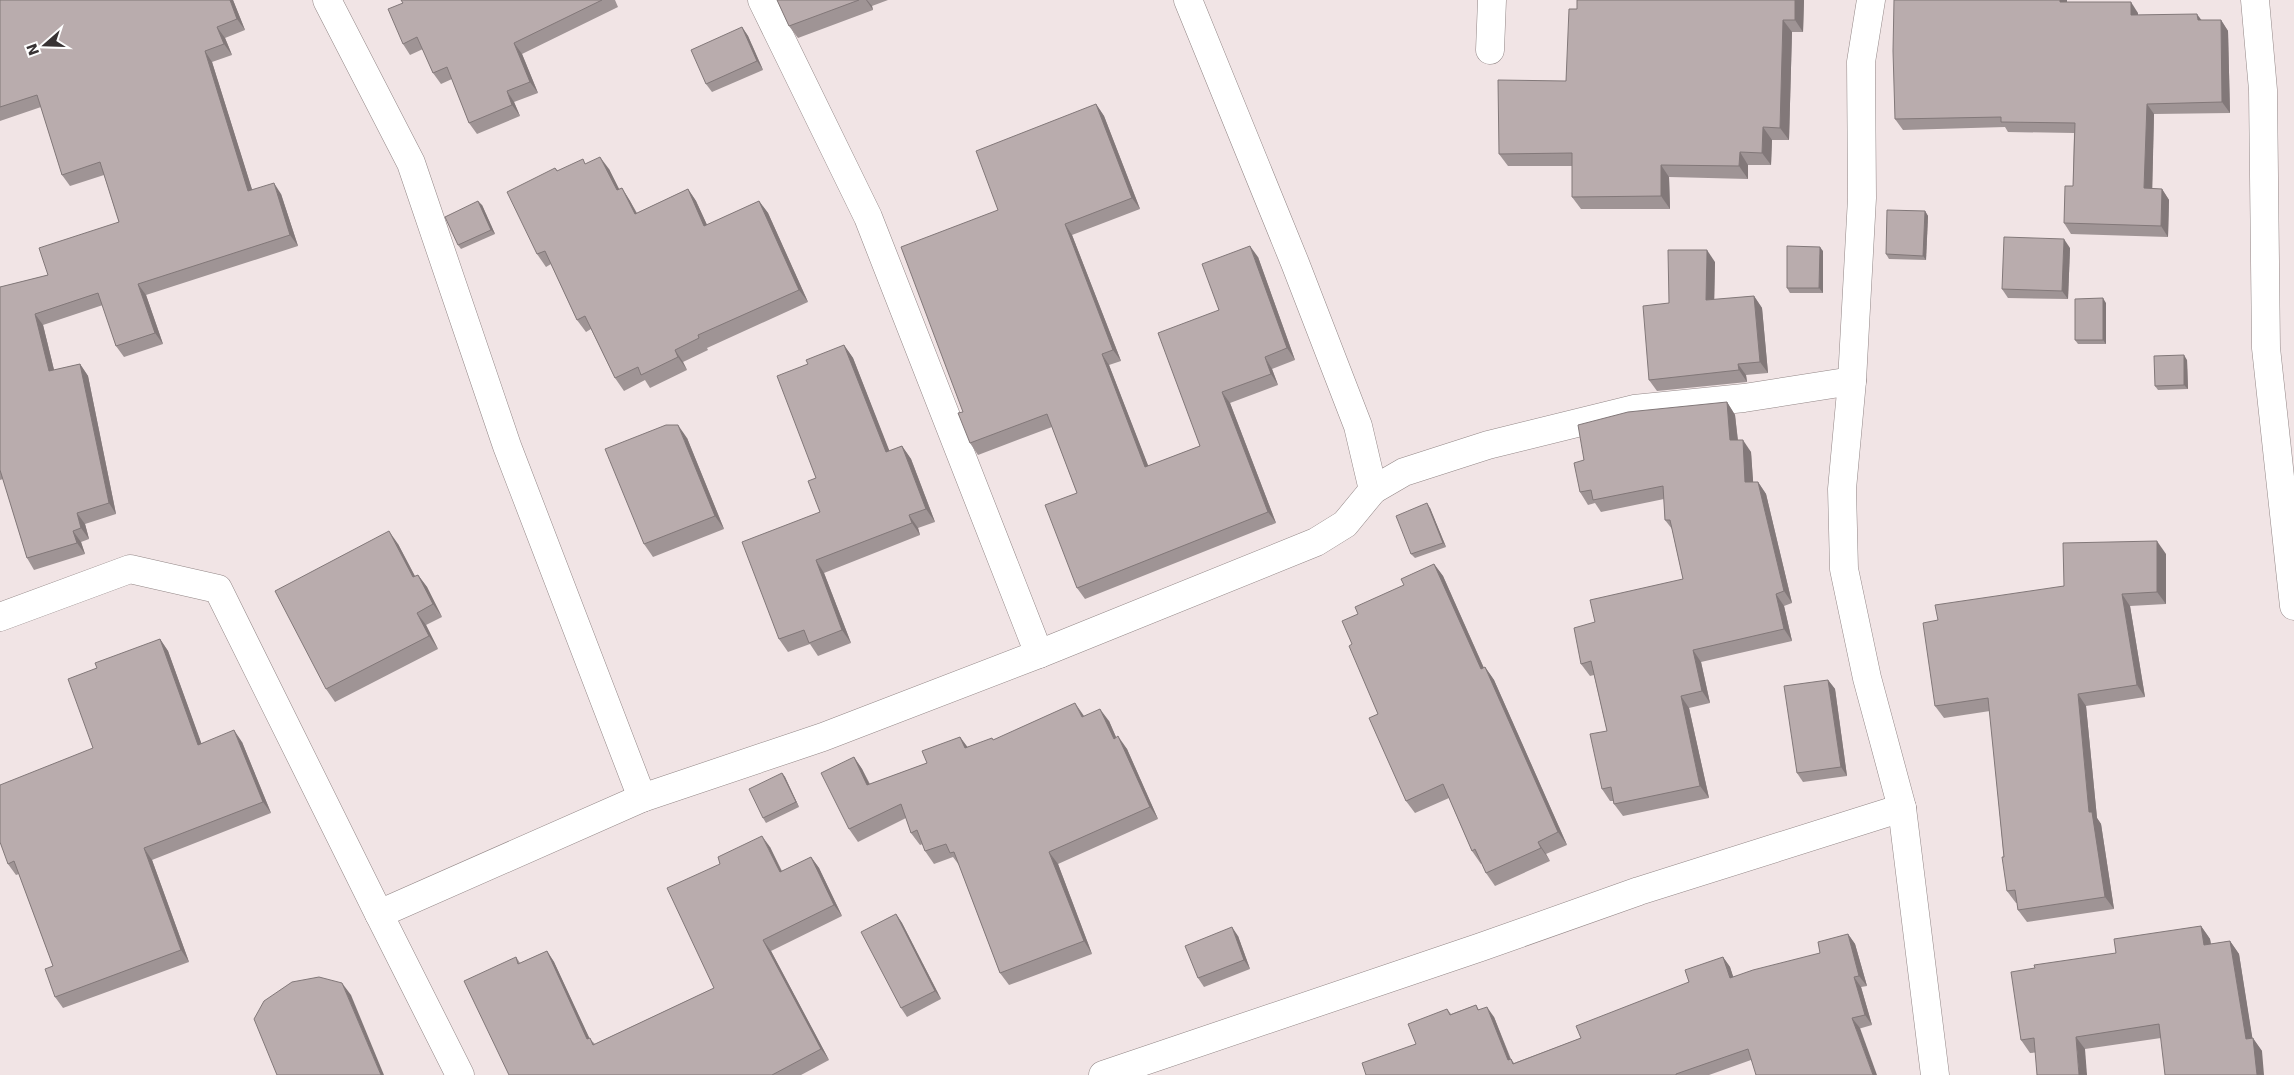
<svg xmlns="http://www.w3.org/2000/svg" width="2294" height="1075" viewBox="0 0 2294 1075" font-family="'DejaVu Sans',sans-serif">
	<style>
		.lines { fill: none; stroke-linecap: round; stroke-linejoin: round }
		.minor-casing { stroke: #928686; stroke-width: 29 }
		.minor { stroke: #fff; stroke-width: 28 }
		.wall { fill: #9f9495 }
		.shaded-wall { fill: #827879 }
		.building { fill: #b9acad; stroke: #827879 }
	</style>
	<rect width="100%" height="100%" fill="#f1e4e5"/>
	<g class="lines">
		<defs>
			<g id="minor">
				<path d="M327 0 411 163 507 446 642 798"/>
				<path d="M1871 0 1861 62 1862 198 1852 381 1842 489 1844 569 1867 678 1902 808 1935 1075"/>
				<path d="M2255 0 2263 90 2266 348 2294 606"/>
				<path d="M1490 50 1492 0"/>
				<path d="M1373 490 1404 472 1488 445 1634 409 1744 398 1852 381"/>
				<path d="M0 617 130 569 218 589 379 914 642 798 823 737 1039 654 868 217 762 0"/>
				<path d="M1039 654 1316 542 1345 524 1373 490 1358 426 1295 263 1188 0"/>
				<path d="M379 914 460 1075"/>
				<path d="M1103 1075 1481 947 1639 891 1902 808"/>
			</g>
		</defs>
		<use href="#minor" class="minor-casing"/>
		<use href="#minor" class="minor"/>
	</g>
	<g class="wall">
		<path d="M0 0H233L245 30 225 38 232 55 212 62 252 190 281 194 298 246 146 295 163 344 124 357 116 346 103 305 43 325 54 370 80 364 88 376 116 514 85 524 89 539 81 542 85 554 34 570 27 558 3 479 0 480V287L48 275 119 222 104 175 70 186 62 175 41 107 0 121Z"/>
		<path d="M401 0H615L618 7 522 54 538 93 514 102 520 116 477 134 469 123 452 79 441 84 433 73 423 49 410 55 403 44V3Z"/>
		<path d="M777 0H888L872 6 873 10 798 38 789 26Z"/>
		<path d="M1804 0 1803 32H1792L1789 140H1772L1771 165H1748V179L1669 177 1670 209H1581L1572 197V166H1508L1499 154 1566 81 1577 9Z"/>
		<path d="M1894 0H2067V2L2138 13V15L2202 20H2221L2228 31 2230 113 2154 114 2152 189H2162L2169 200 2168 237 2071 234 2064 223 2073 186 2074 133 2008 132 2005 127 1903 130 1895 119Z"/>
		<path d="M742 27 748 36 763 70 712 92 706 84Z"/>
		<path d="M1096 104 1104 116 1140 209 1072 235 1121 361 1109 365 1148 466 1200 446 1219 310 1258 257 1295 360 1272 369 1278 385 1230 403 1276 523 1085 599 1077 588V493L1052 427 978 455 970 443 963 412Z"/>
		<path d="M586 164 609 169 619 189 622 188 630 201 637 213 688 189 696 201 707 225 759 201 768 213 808 302 707 348 708 350 683 362 687 370 650 388 645 380 624 391 615 378 591 329 586 332 577 320 551 264 546 267 537 254 555 168 558 171Z"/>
		<path d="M482 205 495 234 461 249 458 245Z"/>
		<path d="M1925 211 1928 216 1926 260 1889 259 1886 254Z"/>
		<path d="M2070 248 2068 299 2008 298 2002 289Z"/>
		<path d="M1823 251V293H1790L1787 288Z"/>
		<path d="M1715 262 1714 300 1754 296 1762 308 1768 373 1746 375 1747 382 1657 391 1649 380 1669 303Z"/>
		<path d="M2106 303V344H2078L2075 340Z"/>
		<path d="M844 345 853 358 889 451 902 446 911 459 935 522 918 528 920 535 824 573 851 643 818 656 810 644 788 652 779 639 820 512 816 478 808 364Z"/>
		<path d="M2187 360 2188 389 2158 390 2155 386Z"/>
		<path d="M1727 402 1735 415 1738 440 1751 452 1753 482H1758L1766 494 1792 603 1784 606 1792 641 1701 662 1710 703 1689 708 1709 798 1623 816 1614 804 1613 801H1610L1602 789 1607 731 1594 675 1590 676 1581 664 1595 622 1683 579 1672 529 1665 520 1664 499 1601 512 1595 503 1588 505 1580 492Z"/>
		<path d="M687 438 724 529 653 557 644 544Z"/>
		<path d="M1430 508 1446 547 1415 558 1411 554Z"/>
		<path d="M398 544 415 576 418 575 427 587 442 617 426 625 438 649 335 702 326 689Z"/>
		<path d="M2166 554V604L2130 606 2145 697 2086 706 2097 818 2101 824 2114 909 2027 922 2018 910 2017 903H2016L2007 891 1990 711 1944 718 1935 706 1938 620 2064 586Z"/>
		<path d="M1434 564 1443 576 1484 668 1485 667 1494 680 1567 845 1546 854 1550 861 1495 886 1486 873 1482 863 1481 864 1472 851 1449 798 1415 813 1406 801 1378 714 1352 644 1358 614 1404 585Z"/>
		<path d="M160 639 168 651 201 743 242 742 271 813 152 860 189 962 63 1008 55 997 53 966 19 874 16 875 8 864 93 748 97 668Z"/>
		<path d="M1828 680 1835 689 1847 776 1803 782 1797 773Z"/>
		<path d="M1084 716 1109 721 1116 737 1127 749 1158 819 1058 864 1092 954 1009 985 1000 973 959 865 953 857 934 864 925 851 923 844 920 845 911 833 906 818 858 842 849 829 854 757 862 769 870 784 927 763 960 737 967 747Z"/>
		<path d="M782 773 785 777 799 807 766 823 763 818Z"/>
		<path d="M770 847 782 871 811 857 819 868 842 916 771 951 829 1060 801 1075H509L516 957 520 963 547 951 554 962 589 1038 595 1044 714 988Z"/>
		<path d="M896 914 902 923 941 999 907 1017 901 1008Z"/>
		<path d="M2201 926 2210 939 2211 944 2230 941 2239 954 2252 1038 2262 1051 2161 1038 2085 1049 2030 1053 2021 1040 2116 953Z"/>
		<path d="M1848 934 1855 944 1867 986 1861 987 1872 1025 1751 1060 1709 1075H1366L1416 1044 1447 1009 1451 1014 1476 1005 1479 1010 1494 1017 1511 1059 1514 1063 1581 1038 1689 982 1723 957 1730 967 1733 977 1820 953Z"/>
		<path d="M1238 936 1250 969 1204 987 1198 978Z"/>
	</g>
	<g class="shaded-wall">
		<path d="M230 0H233L245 30 237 19Z"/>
		<path d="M866 0H867L872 6 873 10Z"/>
		<path d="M1795 0H1804L1803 32 1795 20Z"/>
		<path d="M2060 0H2067V12L2060 2Z"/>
		<path d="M2131 2 2138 13V26L2131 15Z"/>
		<path d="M2197 14 2205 25 2198 20Z"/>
		<path d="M1783 20 1792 32 1789 140 1780 128Z"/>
		<path d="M2221 20 2228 31 2230 113 2222 102Z"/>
		<path d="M217 27 225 38 232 55 224 44Z"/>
		<path d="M742 27 748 36 763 70 757 61Z"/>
		<path d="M514 43 522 54 538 93 530 82Z"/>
		<path d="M205 51 212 62 256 202 248 191Z"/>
		<path d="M507 91 514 102 520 116 512 105Z"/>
		<path d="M1096 104 1104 116 1140 209 1132 198Z"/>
		<path d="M2147 104 2154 114 2152 199 2144 188Z"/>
		<path d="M1763 127 1772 140 1771 165 1762 153Z"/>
		<path d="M1740 152 1748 165V179L1739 166Z"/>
		<path d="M600 157 609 169 626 203 617 190Z"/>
		<path d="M1661 165 1669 177 1670 209 1661 196Z"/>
		<path d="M274 183 281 194 298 246 290 235Z"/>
		<path d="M622 188 630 201 643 226 635 214Z"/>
		<path d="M688 189 696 201 713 238 704 226Z"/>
		<path d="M2162 189 2169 200 2168 237 2161 226Z"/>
		<path d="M478 201 482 205 495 234 491 230Z"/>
		<path d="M759 201 768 213 808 302 799 290Z"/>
		<path d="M1925 211 1928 216 1926 260 1923 256Z"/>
		<path d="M1065 224 1072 235 1121 361 1113 350Z"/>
		<path d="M2064 239 2070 248 2068 299 2062 291Z"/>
		<path d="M1250 246 1258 257 1295 360 1287 348Z"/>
		<path d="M1820 247 1823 251V293L1819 288Z"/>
		<path d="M1707 250 1715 262 1714 312 1706 300Z"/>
		<path d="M138 284 146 295 163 344 155 333Z"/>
		<path d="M1754 296 1762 308 1768 373 1760 362Z"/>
		<path d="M2103 298 2106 303V344L2103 340Z"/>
		<path d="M35 314 43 325 57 382 49 371Z"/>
		<path d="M844 345 853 358 895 465 886 452Z"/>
		<path d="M675 350 683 362 687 370 678 357Z"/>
		<path d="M1102 354 1109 365 1153 478 1145 467Z"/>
		<path d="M2184 355 2187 360 2188 389 2184 385Z"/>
		<path d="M1265 357 1272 369 1278 385 1271 374Z"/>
		<path d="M80 364 88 376 116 514 109 503Z"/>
		<path d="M1738 364 1746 375 1747 382 1739 370Z"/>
		<path d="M1222 392 1230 403 1276 523 1268 512Z"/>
		<path d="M1727 402 1735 415 1739 452 1730 440Z"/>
		<path d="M678 425 687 438 724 529 715 516Z"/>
		<path d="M1743 440 1751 452 1754 494 1745 482Z"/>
		<path d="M902 446 911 459 935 522 926 509Z"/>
		<path d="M1758 482 1766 494 1792 603 1784 591Z"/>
		<path d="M1427 503 1430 508 1446 547 1443 543Z"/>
		<path d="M77 513 85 524 89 539 81 528Z"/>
		<path d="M909 515 918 528 920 535 912 523Z"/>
		<path d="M73 531 81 542 85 554 77 543Z"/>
		<path d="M389 531 398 544 422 590 413 577Z"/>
		<path d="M2157 541 2166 554V604L2157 592Z"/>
		<path d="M816 560 824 573 851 643 842 630Z"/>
		<path d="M1434 564 1443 576 1490 682 1481 669Z"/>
		<path d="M418 575 427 587 442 617 433 604Z"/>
		<path d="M1776 594 1784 606 1792 641 1784 629Z"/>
		<path d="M2122 594 2130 606 2145 697 2137 685Z"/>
		<path d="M417 613 426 625 438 649 429 636Z"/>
		<path d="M160 639 168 651 206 756 198 745Z"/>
		<path d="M1693 650 1701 662 1710 703 1702 691Z"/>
		<path d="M1485 667 1494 680 1567 845 1558 832Z"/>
		<path d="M1828 680 1835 689 1847 776 1841 767Z"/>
		<path d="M2078 694 2086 706 2097 818 2101 824 2114 909 2105 897 2089 812Z"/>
		<path d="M1681 696 1689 708 1709 798 1700 786Z"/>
		<path d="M1075 703 1084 716 1082 717Z"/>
		<path d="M1100 709 1109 721 1122 751 1114 739Z"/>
		<path d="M234 730 242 742 271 813 263 802Z"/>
		<path d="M1118 736 1127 749 1158 819 1150 807Z"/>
		<path d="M960 737 969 749 965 748Z"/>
		<path d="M854 757 862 769 876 798 867 785Z"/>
		<path d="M782 773 785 777 799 807 796 802Z"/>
		<path d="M762 836 770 847 787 883 780 872Z"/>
		<path d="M1538 842 1546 854 1550 861 1541 848Z"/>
		<path d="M144 848 152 860 189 962 181 950Z"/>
		<path d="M1049 852 1058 864 1092 954 1084 941Z"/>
		<path d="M811 857 819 868 842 916 834 905Z"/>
		<path d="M896 914 902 923 941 999 935 991Z"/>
		<path d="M2201 926 2210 939 2213 958 2204 945Z"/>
		<path d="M1232 927 1238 936 1250 969 1244 960Z"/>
		<path d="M1848 934 1855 944 1867 986 1859 976Z"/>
		<path d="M763 940 771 951 829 1060 821 1049Z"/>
		<path d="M2230 941 2239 954 2254 1048 2253 1038 2262 1051 2264 1075H2257L2246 1039Z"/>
		<path d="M547 951 554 962 595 1050 587 1039Z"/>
		<path d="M1723 957 1730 967 1737 988 1730 978Z"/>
		<path d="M1854 977 1861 987 1872 1025 1865 1015Z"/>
		<path d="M342 983 351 995 384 1075H381Z"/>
		<path d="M1487 1007 1494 1017 1515 1071 1508 1060Z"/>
		<path d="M1852 1018 1860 1028 1877 1075H1873Z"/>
		<path d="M2076 1037 2085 1049 2087 1075H2079Z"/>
	</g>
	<g class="building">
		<path d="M0 0H230L237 19 217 27 224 44 205 51 248 191 274 183 290 235 138 284 155 333 116 346 98 293 35 314 49 371 80 364 109 503 77 513 81 528 73 531 77 543 27 558 0 470V287L48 275 39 248 119 222 100 162 62 175 37 95 0 107Z"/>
		<path d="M401 0H602L514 43 530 82 507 91 512 105 469 123 447 67 433 73 417 37 403 44 388 9 403 3Z"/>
		<path d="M777 0H859L789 26Z"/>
		<path d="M1577 0H1795V20H1783L1780 128 1763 127 1762 153 1740 152 1739 166 1661 165V196L1572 197V153L1499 154 1498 80 1566 81 1569 9H1577Z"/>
		<path d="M1894 0H2060V2H2131V15L2197 14 2198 20H2221L2222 102 2147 104 2144 188 2162 189 2161 226 2064 223 2065 186H2073L2075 123 2001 122V117L1895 119 1893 51Z"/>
		<path d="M742 27 757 61 706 84 691 50Z"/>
		<path d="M1096 104 1132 198 1065 224 1113 350 1102 354 1145 467 1200 446 1158 333 1219 310 1202 264 1250 246 1287 348 1265 357 1271 374 1222 392 1268 512 1077 588 1045 505 1077 493 1047 414 970 443 958 413 963 412 901 247 998 210 976 151Z"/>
		<path d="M600 157 617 190 622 188 635 214 688 189 704 226 759 201 799 290 698 335 699 338 675 350 678 357 641 375 638 367 615 378 585 316 577 320 545 251 537 254 507 192 555 168 557 171 583 159 585 164Z"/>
		<path d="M478 201 491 230 458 245 445 217Z"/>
		<path d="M1887 210 1925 211 1923 256 1886 254Z"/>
		<path d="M2004 237 2064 239 2062 291 2002 289Z"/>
		<path d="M1787 246 1820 247 1819 288H1787Z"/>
		<path d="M1668 250H1707L1706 300 1754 296 1760 362 1738 364 1739 370 1649 380 1643 306 1669 303Z"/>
		<path d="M2103 298V340H2075V299Z"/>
		<path d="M844 345 886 452 902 446 926 509 909 515 912 523 816 560 842 630 809 643 804 630 779 639 742 542 820 512 808 481 816 478 777 376 808 364 806 360Z"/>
		<path d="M2184 355V385L2155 386 2154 356Z"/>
		<path d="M1727 402 1730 440H1743L1745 482H1758L1784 591 1776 594 1784 629 1693 650 1702 691 1681 696 1700 786 1614 804 1611 787 1602 789 1590 734 1607 731 1591 661 1581 664 1574 628 1595 622 1590 600 1683 579 1670 520H1665L1663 486 1593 500 1591 490 1580 492 1574 463 1584 460 1578 425 1628 412Z"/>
		<path d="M666 425H678L715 516 644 544 605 449Z"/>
		<path d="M1427 503 1443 543 1411 554 1396 516Z"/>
		<path d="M389 531 413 577 418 575 433 604 417 613 429 636 326 689 275 591Z"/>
		<path d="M2157 541V592L2122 594 2137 685 2078 694 2089 812H2092L2105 897 2018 910 2015 890 2007 891 2002 857H2004L1988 698 1935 706 1923 623 1938 620 1935 605 2064 586 2063 543Z"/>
		<path d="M1434 564 1481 669 1485 667 1558 832 1538 842 1541 848 1486 873 1475 849 1472 851 1443 784 1406 801 1369 718 1378 714 1349 646 1352 644 1342 621 1358 614 1355 607 1404 585 1401 579Z"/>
		<path d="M160 639 198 745 234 730 263 802 144 848 181 950 55 997 45 969 53 966 14 861 8 864 0 842V785L93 748 68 679 97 668 95 663Z"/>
		<path d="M1828 680 1841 767 1797 773 1784 686Z"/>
		<path d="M1075 703 1082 717 1100 709 1114 739 1118 736 1150 807 1049 852 1084 941 1000 973 954 852 950 853 946 844 925 851 917 830 911 833 901 804 849 829 821 773 854 757 867 785 927 763 922 751 960 737 965 748 992 738 993 740Z"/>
		<path d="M782 773 796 802 763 818 749 789Z"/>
		<path d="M762 836 780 872 811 857 834 905 763 940 821 1049 772 1075H509L464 981 516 957 518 964 547 951 587 1039 590 1038 593 1045 714 988 667 888 720 864 718 857Z"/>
		<path d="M896 914 935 991 901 1008 861 932Z"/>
		<path d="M2201 926 2204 945 2230 941 2246 1039 2253 1038 2257 1075H2165L2159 1024 2076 1037 2079 1075H2037L2034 1038 2021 1040 2011 972 2035 968 2034 965 2116 953 2114 939Z"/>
		<path d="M1232 927 1244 960 1198 978 1185 946Z"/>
		<path d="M1848 934 1859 976 1854 977 1865 1015 1852 1018 1873 1075H1756L1748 1049 1676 1074V1075H1366L1362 1063 1416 1044 1408 1024 1447 1009 1450 1015 1476 1005 1478 1010 1487 1007 1508 1060 1511 1059 1513 1064 1581 1038 1576 1026 1689 982 1685 970 1723 957 1730 978 1753 970 1820 953 1818 942Z"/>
		<path d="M319 977 342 983 381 1075H277L254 1019 264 1001 292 982Z"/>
	</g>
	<g transform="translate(45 45) rotate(250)" stroke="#ffffff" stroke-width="4" paint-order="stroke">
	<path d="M0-4L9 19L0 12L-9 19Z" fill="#383334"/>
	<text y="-8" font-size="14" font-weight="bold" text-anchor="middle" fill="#383334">N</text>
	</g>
</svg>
